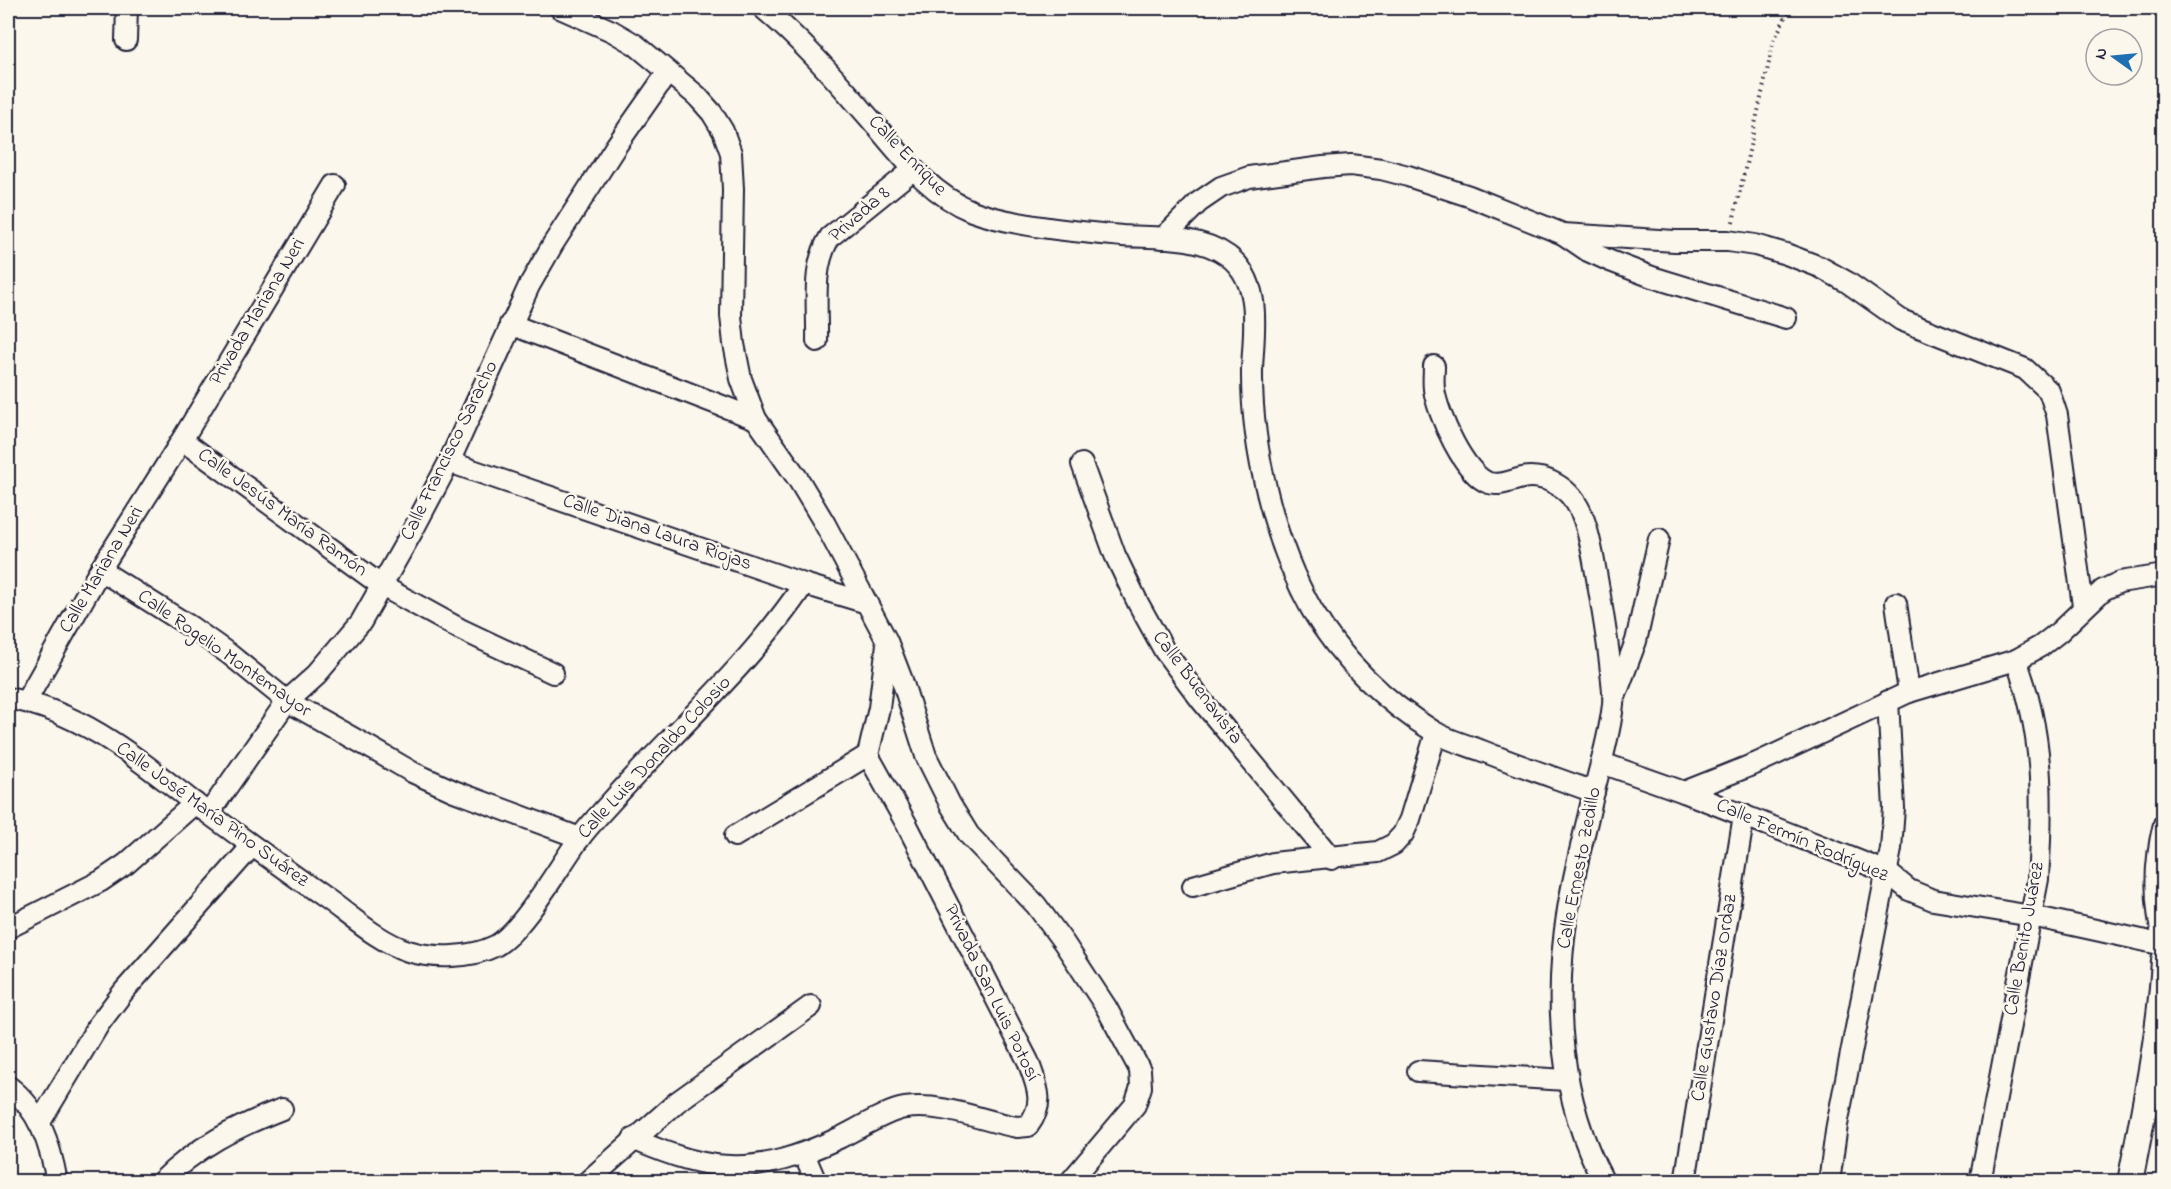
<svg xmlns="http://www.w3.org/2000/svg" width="2171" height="1189" viewBox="0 0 2171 1189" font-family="'Indie Flower',sans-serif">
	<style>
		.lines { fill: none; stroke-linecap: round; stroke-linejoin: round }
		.minor-casing { stroke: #22223b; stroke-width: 24 }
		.tertiary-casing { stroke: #22223b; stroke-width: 28 }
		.path { stroke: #22223b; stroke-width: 4; stroke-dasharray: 1.5 4.5; stroke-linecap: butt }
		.minor { stroke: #fbf7ec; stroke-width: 20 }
		.tertiary { stroke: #fbf7ec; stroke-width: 24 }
		.labels { text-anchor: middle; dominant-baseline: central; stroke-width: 5; stroke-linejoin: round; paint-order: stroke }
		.street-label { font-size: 20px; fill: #22223b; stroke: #fbf7ec }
	</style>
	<rect width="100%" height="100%" fill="#fbf7ec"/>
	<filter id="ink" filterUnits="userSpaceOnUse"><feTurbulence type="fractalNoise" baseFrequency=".0167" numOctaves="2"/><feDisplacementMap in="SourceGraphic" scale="12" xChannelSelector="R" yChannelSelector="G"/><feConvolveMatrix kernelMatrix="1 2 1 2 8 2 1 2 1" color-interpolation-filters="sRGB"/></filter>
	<g filter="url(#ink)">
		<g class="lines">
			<defs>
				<g id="minor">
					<path d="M560 8 612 31 636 45 697 96 712 113 723 131 731 153 733 189 731 316 734 344 741 379 756 419 798 479 825 524 887 641 902 680 926 756 950 804 969 835 1036 905 1064 943 1106 1007 1140 1070 1141 1087 1135 1105 1070 1182"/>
					<path d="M763 8C800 39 833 76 865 113 897 149 926 193 972 211 1012 226 1080 232 1123 236 1157 238 1200 235 1228 256 1264 283 1253 333 1252 370 1251 447 1274 543 1312 610 1340 658 1385 702 1433 731 1447 740 1464 744 1480 750 1517 765 1556 778 1594 792"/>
					<path d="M126 40 127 8"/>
					<path d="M1563 234 1675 241H1728L1755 245 1786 254 1820 267 1847 282 1901 320 2025 369 2049 391 2057 415 2083 606"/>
					<path d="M1163 238 1199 202 1221 187 1249 177 1323 167 1351 165 1381 169 1408 176 1469 196 1563 234 1588 251 1610 261 1652 277 1786 318"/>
					<path d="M510 324 756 419"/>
					<path d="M817 341C818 306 811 267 830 237L914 169"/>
					<path d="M1434 366C1434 373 1433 381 1434 389 1437 413 1465 476 1489 483 1504 487 1516 477 1530 477 1538 477 1546 479 1552 482 1582 496 1587 527 1593 556 1600 595 1607 633 1611 672 1612 682 1614 694 1613 704 1610 736 1599 768 1592 800 1584 836 1574 872 1568 909 1553 1001 1559 1099 1604 1182"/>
					<path d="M182 440 382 586 460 629 553 673"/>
					<path d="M449 462 804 584 867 603"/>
					<path d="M1082 464 1115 555 1138 603 1164 650 1201 700 1332 859"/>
					<path d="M100 570 191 627 229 654 287 701 376 751 412 772 454 791 580 838"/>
					<path d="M1896 603 1909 692"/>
					<path d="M1615 697 1636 641 1659 539"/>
					<path d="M8 698C85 713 136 758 197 805 239 836 281 867 324 897 350 915 377 941 408 951 434 959 471 958 495 946 522 932 560 865 579 839 588 827 599 815 610 803 675 730 749 666 804 584"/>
					<path d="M26 701 100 570 182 440 335 185"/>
					<path d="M1602 763 1684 792 1757 763 1909 692 2016 660 2041 646 2059 632 2103 590 2120 582 2164 575"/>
					<path d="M1684 792 1887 872 1909 890 1933 900 2032 916 2164 945"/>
					<path d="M209 813 287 701 317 674 361 622 413 530 449 462 529 286 553 244 616 146 668 72"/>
					<path d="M2164 824C2154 863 2154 904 2164 943"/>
					<path d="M735 836 868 755"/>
					<path d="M1193 886 1273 863 1378 852 1394 844 1403 834 1410 819 1436 733"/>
					<path d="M8 928 101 881 126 864 195 803"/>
					<path d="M1418 1071 1567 1080"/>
					<path d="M8 1086C40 1110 50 1144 57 1182"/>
					<path d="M40 1122 99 1024 124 991 252 846"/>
					<path d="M633 1139C715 1175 757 1176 839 1138 856 1130 888 1110 905 1108 945 1103 979 1120 1017 1127L1028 1126C1046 1103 1037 1086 1028 1061L907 825 868 755 879 708 887 644"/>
					<path d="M804 1154 816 1182"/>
					<path d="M161 1182C196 1147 236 1127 282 1109"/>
					<path d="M587 1182 677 1102 811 1006"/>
					<path d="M1685 1182 1744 815"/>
					<path d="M1829 1182 1837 1125 1891 849 1894 808 1888 701"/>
					<path d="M1980 1182 2038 879C2043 802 2044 734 2016 660"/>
				</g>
				<path id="tertiary" d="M2130 1182C2144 1108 2160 1034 2164 960"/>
			</defs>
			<use href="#minor" class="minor-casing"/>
			<use href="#tertiary" class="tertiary-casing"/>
			<path class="path" d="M1733 222 1774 40 1787 14 1798 8"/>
			<use href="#minor" class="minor"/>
			<use href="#tertiary" class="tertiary"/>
		</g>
	</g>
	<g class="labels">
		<g class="street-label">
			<text transform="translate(907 156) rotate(46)">Calle Enrique</text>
			<text transform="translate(860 215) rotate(-41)">Privada 8</text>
			<text transform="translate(258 312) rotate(-59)">Privada Mariana Neri</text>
			<text transform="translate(450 451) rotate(-64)">Calle Francisco Saracho</text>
			<text transform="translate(282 513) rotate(36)">Calle Jesús María Ramón</text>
			<text transform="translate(657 533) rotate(19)">Calle Diana Laura Riojas</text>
			<text transform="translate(102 570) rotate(-59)">Calle Mariana Neri</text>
			<text transform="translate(224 654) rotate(35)">Calle Rogelio Montemayor</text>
			<text transform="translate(1197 688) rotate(53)">Calle Buenavista</text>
			<text transform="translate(655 758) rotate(-47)">Calle Luis Donaldo Colosio</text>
			<text transform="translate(212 815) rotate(36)">Calle José María Pino Suárez</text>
			<text transform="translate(1802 841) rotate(23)">Calle Fermín Rodríguez</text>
			<text transform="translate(1580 868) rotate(-79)">Calle Ernesto Zedillo</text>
			<text transform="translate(2025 939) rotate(-80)">Calle Benito Juárez</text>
			<text transform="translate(991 993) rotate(64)">Privada San Luis Potosí</text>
			<text transform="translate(1715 998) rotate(-81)">Calle Gustavo Díaz Ordaz</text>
		</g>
	</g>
	<rect width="2171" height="1189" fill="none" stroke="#fbf7ec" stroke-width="30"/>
	<rect x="15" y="15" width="2141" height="1159" fill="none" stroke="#22223b" stroke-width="2" filter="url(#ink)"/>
	<g transform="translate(2114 57) rotate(285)"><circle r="28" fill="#fbf7ec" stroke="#a4a2a5" stroke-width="1.5"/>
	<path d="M0-4.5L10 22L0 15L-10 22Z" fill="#1f6fb2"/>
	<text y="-9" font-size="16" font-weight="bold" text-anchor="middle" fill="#22223b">N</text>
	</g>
</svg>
